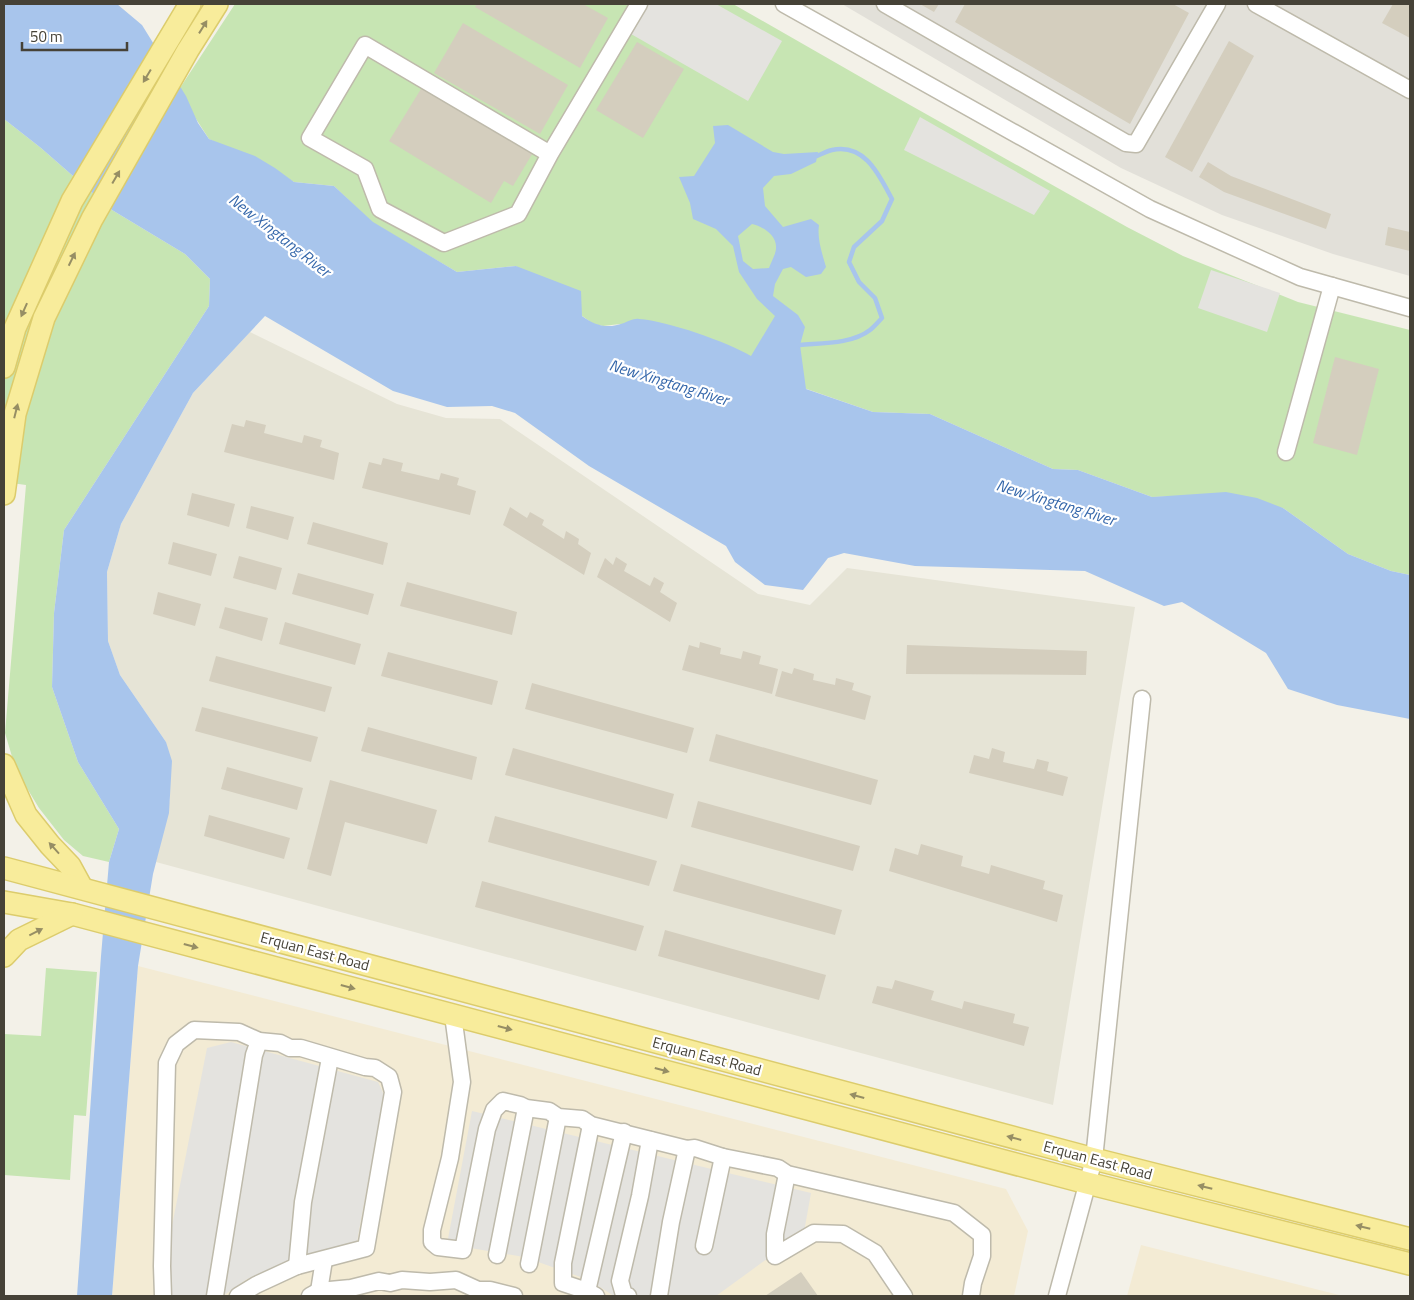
<svg xmlns="http://www.w3.org/2000/svg" width="1414" height="1300" viewBox="0 0 1414 1300" font-family="'Titillium Web',sans-serif">
	<style>
		.residential { fill: #e6e4d6 }
		.commercial { fill: #f3ebd4 }
		.industrial { fill: #e2e0d9 }
		.green { fill: #c7e5b3 }
		.parking { fill: #e4e3df }
		.water { fill: #a8c5ec; fill-rule: evenodd }
		.lines { fill: none; stroke-linecap: round; stroke-linejoin: round }
		.stream { stroke: #a8c5ec; stroke-width: 4.5 }
		.building { fill: #d4cebe }
		.minor-casing { stroke: #bebaab; stroke-width: 19 }
		.major-casing { stroke: #dccc6c; stroke-width: 24 }
		.minor { stroke: #fff; stroke-width: 16 }
		.major { stroke: #f8ec9b; stroke-width: 21 }
		.oneway { fill: #968e64 }
		.labels { text-anchor: middle; dominant-baseline: central; stroke-width: 4.5; stroke-linejoin: round; paint-order: stroke }
		.street-label { font-size: 15px; fill: #464237; stroke: #fff }
		.water-label { font-size: 16px; font-style: italic; fill: #3668ab; stroke: #fff }
	</style>
	<rect width="100%" height="100%" fill="#f3f1e8"/>
	<path class="residential" d="M250 332 397 404 446 418 500 419 758 594 810 605 847 568 1135 607 1053 1105 156 862 170 799 166 742 120 675 108 641 107 572 121 524 193 393Z"/>
	<g class="commercial">
		<path d="M138 966 1006 1189 1028 1231 1014 1296H112Z"/>
		<path d="M1141 1245 1343 1296H1127Z"/>
	</g>
	<path class="industrial" d="M842 4H1410V276L1333 254 1222 215 1121 168Z"/>
	<g class="green">
		<path d="M235 4H733L878 87 1127 227 1183 256 1298 302 1410 330V575L1391 571 1348 554 1283 508 1183 496 1152 497 1078 470 1053 469 930 414 873 412 620 324 603 326 593 324 516 266 457 272 373 223 334 186 294 182 209 139 178 91Z"/>
		<path d="M4 119 41 148 112 210 185 254 210 279 209 306 64 530 54 613 52 687 78 762 119 829 109 862 83 856 64 840 39 808 16 770 5 733 26 485 4 482Z"/>
		<path d="M46 968 97 972 86 1116 74 1115 70 1180 4 1175V1034L41 1036Z"/>
	</g>
	<g class="parking">
		<path d="M648 4H716L782 41 748 101 631 34Z"/>
		<path d="M920 117 1050 191 1034 215 904 150Z"/>
		<path d="M1211 270 1280 293 1267 332 1198 308Z"/>
		<path d="M231 1042 378 1082 384 1095 356 1247 296 1262 247 1279 223 1296H170L169 1241 207 1048Z"/>
		<path d="M472 1111 811 1193 804 1232 716 1296H614L589 1280 524 1257 447 1244Z"/>
	</g>
	<path class="water" d="M4 4H117L142 25 186 96 198 123 209 139 255 156 275 168 294 182 334 186 373 222 457 272 516 266 581 291 582 316C595 326 608 329 624 323 629 321 634 318 639 319 668 321 727 342 751 356L775 316 757 299 739 272 733 246 716 229 693 219 690 203 679 177 694 176 715 143 713 126 728 125 773 152 784 154 818 152 816 162 791 174 774 176 763 188 765 206 783 227 811 219 819 225C817 239 822 253 826 267L821 274 806 277 791 267 783 269 775 284 773 296 798 315 805 327 800 345 806 389 873 412 930 414 1053 469 1078 470 1152 497 1226 492 1257 498 1283 508 1348 554 1391 571 1410 575V719L1337 705 1288 689 1266 653 1182 602 1164 606 1085 571 915 566 844 553 828 558 803 590 765 585 735 562 726 546 589 466 515 413 492 406 447 407 393 391 265 316 193 393 121 524 107 572 108 641 120 675 166 742 172 761 169 813 153 874 138 966 112 1296H77L101 956 109 862 119 829 78 762 52 687 54 613 64 530 209 306 210 279 185 254 112 210 41 148 4 119ZM752 224C762 226 777 235 776 248 776 254 771 262 769 268L753 269 743 261 738 236Z"/>
	<g class="lines">
		<path class="stream" d="M800 345C822 343 852 344 870 330 874 327 878 322 882 318L875 298 859 282 849 262 854 247 882 221 892 199C879 175 865 143 832 150 827 151 822 154 817 156"/>
	</g>
	<g class="building">
		<path d="M477 4H583L608 18 580 68 475 7Z"/>
		<path d="M920 4H939L934 12Z"/>
		<path d="M965 4H1173L1189 13 1130 124 955 22Z"/>
		<path d="M1393 4H1410V38L1382 23Z"/>
		<path d="M463 23 568 85 540 134 434 73Z"/>
		<path d="M1229 41 1254 56 1192 172 1165 157Z"/>
		<path d="M637 42 684 69 643 138 596 110Z"/>
		<path d="M424 84 534 151 513 186 504 181 491 203 389 141Z"/>
		<path d="M1208 162 1231 176 1331 214 1326 229 1224 192 1199 177Z"/>
		<path d="M1388 227 1410 232V251L1385 245Z"/>
		<path d="M1335 357 1379 369 1357 455 1313 443Z"/>
		<path d="M246 420 266 425 264 433 302 443 304 435 322 440 320 447 339 453 334 480 224 452 232 424 244 427Z"/>
		<path d="M383 458 403 463 401 471 439 480 441 473 459 478 457 485 476 491 470 515 362 488 369 462 381 465Z"/>
		<path d="M192 493 235 504 229 527 187 515Z"/>
		<path d="M251 506 294 517 288 540 246 528Z"/>
		<path d="M510 507 527 518 530 512 544 520 542 525 564 539 566 531 579 539 578 544 591 553 584 575 503 525Z"/>
		<path d="M313 522 388 543 383 565 307 544Z"/>
		<path d="M173 542 217 554 211 576 168 564Z"/>
		<path d="M239 556 282 568 276 590 233 578Z"/>
		<path d="M616 557 627 564 624 571 650 586 654 577 664 583 660 592 677 603 670 622 597 577 605 558 613 565Z"/>
		<path d="M298 573 374 594 368 615 292 594Z"/>
		<path d="M407 582 517 612 512 635 400 606Z"/>
		<path d="M158 592 201 604 195 626 153 614Z"/>
		<path d="M225 607 268 618 262 641 219 628Z"/>
		<path d="M285 622 361 644 355 665 279 644Z"/>
		<path d="M700 642 721 648 720 654 741 659 743 651 761 656 759 664 778 669 772 694 682 670 689 645 699 648Z"/>
		<path d="M907 645 1087 651 1086 675 906 674Z"/>
		<path d="M388 652 498 681 492 705 381 676Z"/>
		<path d="M216 656 332 687 325 712 209 681Z"/>
		<path d="M794 668 814 674 813 680 835 685 836 678 854 683 852 690 871 696 865 720 775 696 782 671 792 674Z"/>
		<path d="M532 683 694 728 687 753 525 709Z"/>
		<path d="M202 707 318 737 311 762 195 731Z"/>
		<path d="M368 727 477 757 472 780 361 751Z"/>
		<path d="M716 734 878 780 871 805 709 761Z"/>
		<path d="M513 748 674 794 667 819 505 775Z"/>
		<path d="M992 748 1005 752 1003 762 1034 769 1037 759 1049 762 1047 771 1068 777 1063 796 969 773 974 755 989 759Z"/>
		<path d="M227 767 303 788 297 810 221 789Z"/>
		<path d="M330 780 437 810 427 844 345 822 331 876 307 869Z"/>
		<path d="M698 801 860 846 853 871 691 827Z"/>
		<path d="M209 815 290 838 284 859 204 836Z"/>
		<path d="M495 816 657 861 649 886 488 842Z"/>
		<path d="M921 844 963 856 961 866 989 874 991 865 1045 881 1043 889 1063 895 1057 922 889 871 895 848 918 855Z"/>
		<path d="M681 864 842 910 835 935 673 891Z"/>
		<path d="M482 881 644 926 636 951 475 907Z"/>
		<path d="M665 930 826 975 819 1000 658 956Z"/>
		<path d="M895 980 934 991 931 1000 962 1009 964 1001 1015 1014 1013 1023 1029 1027 1024 1046 872 1003 877 986 892 989Z"/>
		<path d="M801 1272 818 1296H765Z"/>
	</g>
	<g class="lines">
		<defs>
			<g id="minor">
				<path d="M784 4 1150 209 1300 277 1410 308"/>
				<path d="M885 4 1126 143 1136 144 1217 4"/>
				<path d="M1256 4 1410 90"/>
				<path d="M550 154 365 45 310 138 365 169 380 209 444 243 518 214 550 154 639 4"/>
				<path d="M1286 452 1332 286"/>
				<path d="M453 1015 462 1082 450 1158 432 1230V1242L438 1247 463 1250 487 1129 494 1110 503 1101 520 1105 526 1108 549 1111 558 1117 582 1119 591 1125 687 1149 695 1148 723 1157 778 1168 787 1174 954 1213 982 1235V1256L973 1283 971 1296"/>
				<path d="M591 1125 563 1263V1283L587 1291 596 1296"/>
				<path d="M787 1174 775 1234V1256L814 1233 843 1234 875 1253 904 1296"/>
				<path d="M704 1246 723 1157"/>
				<path d="M497 1255 526 1108"/>
				<path d="M529 1264 558 1117"/>
				<path d="M297 1266 303 1202 330 1058"/>
				<path d="M319 1291 324 1260"/>
				<path d="M587 1291 624 1132"/>
				<path d="M163 1296 162 1266 167 1063 176 1044 194 1030 239 1032 259 1041 280 1043 290 1048H301L365 1067 375 1068 389 1077 393 1092 366 1248 297 1266 256 1285 238 1296"/>
				<path d="M215 1296 254 1055 259 1041"/>
				<path d="M310 1296 319 1291 351 1288 379 1281 390 1283 402 1280 430 1282 456 1280 478 1290H490L514 1296"/>
				<path d="M628 1296 624 1295 620 1281 640 1196 650 1140"/>
				<path d="M659 1296 671 1222 687 1149"/>
				<path d="M1057 1296 1094 1159 1142 699"/>
			</g>
			<g id="major">
				<path d="M4 367 15 328 72 201 190 4"/>
				<path d="M4 494 15 414 44 318 92 219 188 50 217 4"/>
				<path d="M4 765 26 815 50 845 70 866 82 888"/>
				<path d="M4 868 1094 1159 1410 1239"/>
				<path d="M4 902 72 914 1087 1183 1410 1264"/>
				<path d="M4 956 19 940 72 914"/>
			</g>
		</defs>
		<use href="#minor" class="minor-casing"/>
		<use href="#major" class="major-casing"/>
		<use href="#minor" class="minor"/>
		<use href="#major" class="major"/>
	</g>
	<defs><path id="oneway-solid" d="M-6-.8H1V-3.2L6.5 0L1 3.2V.8H-6Z" transform="scale(1.25)"/></defs>
	<g class="oneway">
		<use href="#oneway-solid" transform="translate(203 27) rotate(-58)"/>
		<use href="#oneway-solid" transform="translate(147 76) rotate(121)"/>
		<use href="#oneway-solid" transform="translate(116 177) rotate(-60)"/>
		<use href="#oneway-solid" transform="translate(72 259) rotate(-64)"/>
		<use href="#oneway-solid" transform="translate(24 310) rotate(114)"/>
		<use href="#oneway-solid" transform="translate(16 411) rotate(-76)"/>
		<use href="#oneway-solid" transform="translate(54 848) rotate(-132)"/>
		<use href="#oneway-solid" transform="translate(36 932) rotate(-27)"/>
		<use href="#oneway-solid" transform="translate(191 946) rotate(15)"/>
		<use href="#oneway-solid" transform="translate(348 987) rotate(15)"/>
		<use href="#oneway-solid" transform="translate(505 1028) rotate(15)"/>
		<use href="#oneway-solid" transform="translate(662 1070) rotate(15)"/>
		<use href="#oneway-solid" transform="translate(857 1096) rotate(-165)"/>
		<use href="#oneway-solid" transform="translate(1014 1138) rotate(-165)"/>
		<use href="#oneway-solid" transform="translate(1205 1187) rotate(-166)"/>
		<use href="#oneway-solid" transform="translate(1363 1227) rotate(-166)"/>
	</g>
	<g class="labels">
		<g class="street-label">
			<text transform="translate(315 951) rotate(15)">Erquan East Road</text>
			<text transform="translate(707 1056) rotate(15)">Erquan East Road</text>
			<text transform="translate(1098 1160) rotate(15)">Erquan East Road</text>
		</g>
		<g class="water-label">
			<text transform="translate(280 235) rotate(38)">New Xingtang River</text>
			<text transform="translate(669 382) rotate(17)">New Xingtang River</text>
			<text transform="translate(1056 502) rotate(17)">New Xingtang River</text>
		</g>
	</g>
	<rect width="1414" height="1300" fill="none" stroke="#464237" stroke-width="10"/>
	<path d="M22 42v8h105v-8" fill="none" stroke="#464237" stroke-width="2.5"/>
	<text x="30" y="42" font-size="15" fill="#464237" stroke="#ffffff" stroke-width="4" paint-order="stroke">50 m</text>
</svg>
